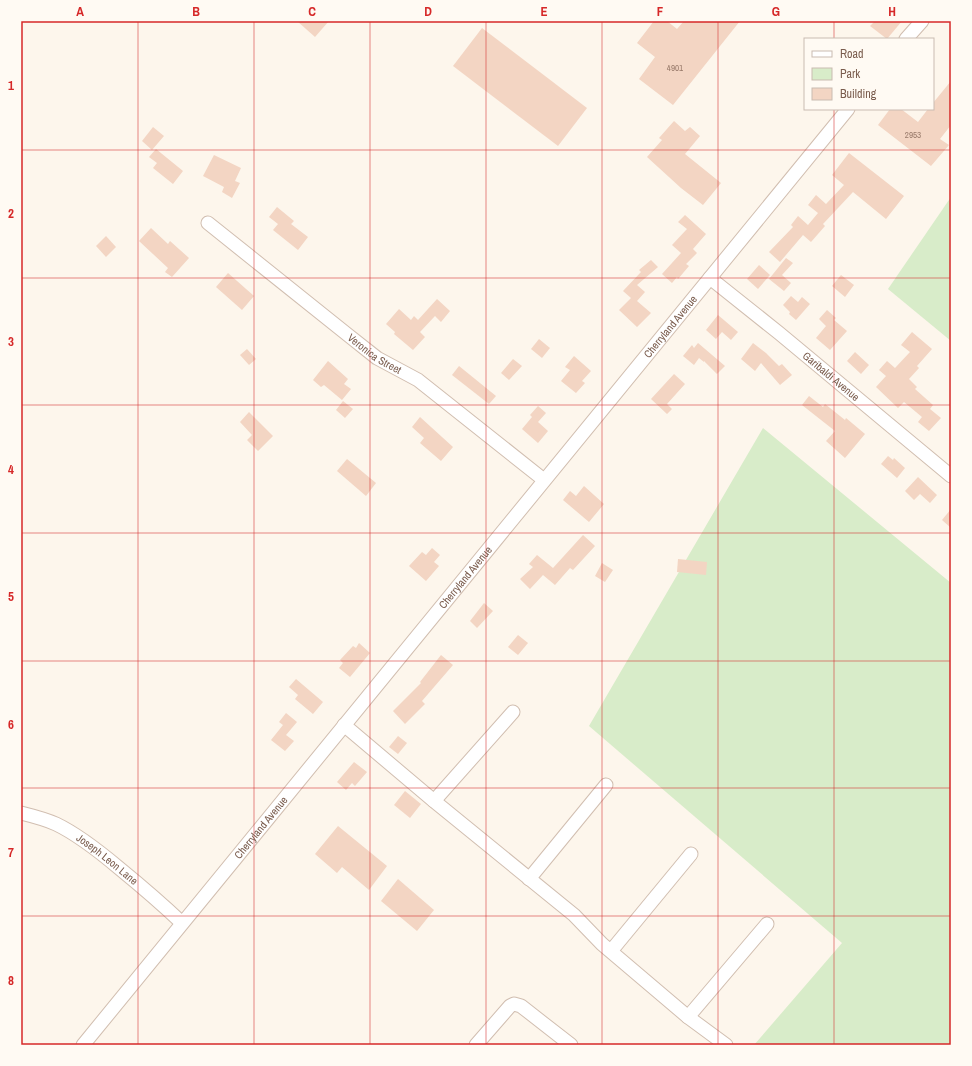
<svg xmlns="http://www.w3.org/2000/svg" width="972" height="1066" viewBox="0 0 972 1066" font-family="'Archivo Narrow',sans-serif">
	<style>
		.green { fill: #d8ecc9 }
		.building { fill: #f3d5c3 }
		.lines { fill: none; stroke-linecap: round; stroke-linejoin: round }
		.minor-casing { stroke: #d1beb0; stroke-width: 15 }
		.minor { stroke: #fff; stroke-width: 13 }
		.grid { fill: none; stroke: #d62828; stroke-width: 1; stroke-opacity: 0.55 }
		.labels { text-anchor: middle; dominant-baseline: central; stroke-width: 3; stroke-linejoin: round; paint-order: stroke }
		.number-label { font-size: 9px; fill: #987a6a }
		.street-label { font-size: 11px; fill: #7a5c4d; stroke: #fffaf3 }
		.neatline { fill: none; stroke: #d62828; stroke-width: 1.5 }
		.grid-label { font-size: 13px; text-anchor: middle; font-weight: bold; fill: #d62828 }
	</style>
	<rect width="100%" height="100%" fill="#fdf6ec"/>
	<g class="green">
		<path d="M951 197V341L888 289Z"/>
		<path d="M763 428 951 583V1045H754L842 943 589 726Z"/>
	</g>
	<g class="building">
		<path d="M297 21H329L315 37Z"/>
		<path d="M654 21H667L677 29 684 21H740L673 105 639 79 655 57 637 43Z"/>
		<path d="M875 21H902L887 39 870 26Z"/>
		<path d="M482 28 587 108 558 146 453 66Z"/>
		<path d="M951 81V125L940 139 949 145 931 166 878 125 890 109H901L918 122 928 109H933V103Z"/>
		<path d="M674 121 685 131 690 127 700 136 685 154 721 183 703 205 681 188 647 157 662 140 659 138Z"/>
		<path d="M153 127 164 136 152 150 142 141Z"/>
		<path d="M156 149 183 171 173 184 153 168 157 163 149 157Z"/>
		<path d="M849 153 904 196 886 219 853 192 823 224 825 226 811 242 803 235 780 262 769 252 793 227 791 225 798 216 808 225 818 213 808 205 816 195 826 204 844 185 832 175Z"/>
		<path d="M214 155 241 168 235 181 240 183 232 198 222 192 224 187 203 176Z"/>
		<path d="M277 207 294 221 291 224 308 237 298 250 273 230 278 224 269 217Z"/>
		<path d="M685 215 706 234 693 249 697 253 686 264 689 266 678 279 677 277 672 283 662 274 681 253 672 245 687 229 678 222Z"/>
		<path d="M151 228 168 244 170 241 189 258 172 277 165 272 168 268 139 241Z"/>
		<path d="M106 236 116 247 106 257 96 246Z"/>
		<path d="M786 258 793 263 782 275 791 283 784 291 769 279Z"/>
		<path d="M651 260 658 267 637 285 645 292 637 301 651 313 637 327 619 310 631 298 623 291 641 272 639 270Z"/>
		<path d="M759 265 770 275 758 289 747 279Z"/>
		<path d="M228 273 254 296 242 310 216 287Z"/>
		<path d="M841 275 854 285 845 297 832 286Z"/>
		<path d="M791 296 798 302 802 297 810 304 796 320 789 314 790 312 783 305Z"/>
		<path d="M437 299 450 311 441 322 435 316 420 332 425 337 413 350 394 334 395 332 386 324 399 309 411 320 414 316 418 320Z"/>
		<path d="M827 310 836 318 834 320 847 331 830 350 816 338 826 326 819 319Z"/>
		<path d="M718 315 738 332 731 340 722 332 716 339 706 330Z"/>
		<path d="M912 332 932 349 917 366 919 368 909 379 917 387 915 389 933 405 930 409 941 418 929 431 918 422 922 417 904 402 898 408 876 387 886 376 879 370 887 361 895 368 910 352 901 345Z"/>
		<path d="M539 339 550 348 542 358 531 349Z"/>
		<path d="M698 343 725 366 717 374 704 361V362L699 358 694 365 683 356 692 345 694 348Z"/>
		<path d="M753 343 766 353 779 366 782 364 792 375 780 385 761 363 755 371 741 359Z"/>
		<path d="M247 349 256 359 249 365 240 355Z"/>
		<path d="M855 352 869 365 861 374 847 361Z"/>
		<path d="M574 356 591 371 582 381 585 383 576 393 561 381 570 370 565 367Z"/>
		<path d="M513 359 522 366 509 380 501 373Z"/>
		<path d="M328 361 348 379 344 384 351 389 342 400 324 385 321 387 313 380Z"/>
		<path d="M459 366 496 396 489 404 452 375Z"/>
		<path d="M674 374 685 384 667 404 672 409 667 414 651 399Z"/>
		<path d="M809 396 823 407 825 404 845 420 846 418 865 434 845 458 826 441 835 431 802 405Z"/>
		<path d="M343 401 353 409 345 418 336 410Z"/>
		<path d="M538 406 546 413 538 422 548 431 538 443 522 429 532 417 530 415Z"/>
		<path d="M249 412 273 436 258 451 247 440 252 435 240 422Z"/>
		<path d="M420 417 453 447 441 461 420 443 424 438 412 427Z"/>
		<path d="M888 456 893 460 894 458 905 468 897 478 881 464Z"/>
		<path d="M347 459 376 483 366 496 337 471Z"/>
		<path d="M918 477 937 495 930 503 920 494 914 500 905 491Z"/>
		<path d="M584 486 604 504 589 522 563 500 570 491 576 496Z"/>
		<path d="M951 509V528L942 520Z"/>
		<path d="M583 535 595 546 573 570 570 568 555 585 543 575 530 589 520 579 533 567 529 564 537 555 553 568Z"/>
		<path d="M432 548 440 555 434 562 439 566 426 581 409 566 422 552 426 555Z"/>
		<path d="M678 559 707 562 706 575 677 572Z"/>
		<path d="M602 563 613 570 605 582 595 576Z"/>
		<path d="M484 603 493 611 477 628 470 621Z"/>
		<path d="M518 635 528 643 518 655 508 647Z"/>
		<path d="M359 643 370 653 350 677 339 668 343 663 340 660 353 646 356 648Z"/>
		<path d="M441 655 453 665 422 701 425 704 405 724 393 711 421 683 420 682Z"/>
		<path d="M296 679 323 702 313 714 295 699 298 695 289 687Z"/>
		<path d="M286 713 297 722 286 735 294 741 285 751 271 740 283 725 279 722Z"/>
		<path d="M398 736 407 743 398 754 389 747Z"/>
		<path d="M354 762 367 772 355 786 352 783 346 790 337 782Z"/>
		<path d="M405 791 421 804 410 818 394 805Z"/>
		<path d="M338 826 387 866 369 890 342 867 337 873 315 854Z"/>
		<path d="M398 879 434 910 417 931 381 901Z"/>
	</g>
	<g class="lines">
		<defs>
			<g id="minor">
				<path d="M906 39 922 21"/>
				<path id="s1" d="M208 223 348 335 377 358 418 380 544 480"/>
				<path id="s2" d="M710 278 779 333 951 476"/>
				<path d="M344 725 434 801 574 915 602 944 688 1017 726 1045"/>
				<path d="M434 801 513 712"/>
				<path id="s3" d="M21 813C33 816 45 819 56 824 79 835 100 852 119 868 141 886 162 904 182 923"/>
				<path d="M529 879 606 785"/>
				<path d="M611 951 691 854"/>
				<path d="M688 1017 767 924"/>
				<path id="s4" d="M83 1045 848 109"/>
				<path d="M476 1045 510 1006 514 1004 521 1006 571 1045"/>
			</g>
		</defs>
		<use href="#minor" class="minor-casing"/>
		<use href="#minor" class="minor"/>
	</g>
	<path class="grid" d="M138 21V1045M254 21V1045M370 21V1045M486 21V1045M602 21V1045M718 21V1045M834 21V39M834 109V1045M21 150H951M21 278H951M21 405H951M21 533H951M21 661H951M21 788H951M21 916H951"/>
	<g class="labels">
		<g class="number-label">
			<text x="675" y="68">4901</text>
			<text x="913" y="135">2953</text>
		</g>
		<g class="street-label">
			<text stroke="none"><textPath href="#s4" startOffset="928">Cherryland Avenue</textPath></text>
			<text stroke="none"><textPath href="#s1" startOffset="212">Veronica Street</textPath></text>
			<text stroke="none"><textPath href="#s2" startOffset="156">Garibaldi Avenue</textPath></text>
			<text stroke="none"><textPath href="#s4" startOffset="604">Cherryland Avenue</textPath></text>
			<text stroke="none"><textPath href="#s4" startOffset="281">Cherryland Avenue</textPath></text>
			<text stroke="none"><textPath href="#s3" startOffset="99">Joseph Leon Lane</textPath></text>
		</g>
	</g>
	<rect width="972" height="1066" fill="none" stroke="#fffaf3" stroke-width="44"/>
	<rect x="804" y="38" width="130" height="72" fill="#fffaf3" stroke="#cabbb1"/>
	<rect x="812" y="51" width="20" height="6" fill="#ffffff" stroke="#cabbb1"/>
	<text x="840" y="58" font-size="12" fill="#7a5c4d">Road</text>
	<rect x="812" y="68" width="20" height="12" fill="#d8ecc9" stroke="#cabbb1"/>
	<text x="840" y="78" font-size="12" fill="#7a5c4d">Park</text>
	<rect x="812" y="88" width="20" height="12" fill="#f3d5c3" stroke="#cabbb1"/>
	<text x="840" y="98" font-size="12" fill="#7a5c4d">Building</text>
	<rect x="22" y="22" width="928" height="1022" class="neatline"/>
	<g class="grid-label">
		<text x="80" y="16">A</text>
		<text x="196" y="16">B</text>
		<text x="312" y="16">C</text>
		<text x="428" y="16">D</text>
		<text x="544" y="16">E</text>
		<text x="660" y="16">F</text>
		<text x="776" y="16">G</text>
		<text x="892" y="16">H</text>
		<text x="11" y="90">1</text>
		<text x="11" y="218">2</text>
		<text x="11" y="346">3</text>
		<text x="11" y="474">4</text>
		<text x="11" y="601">5</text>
		<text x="11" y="729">6</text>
		<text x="11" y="857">7</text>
		<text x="11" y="985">8</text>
	</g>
</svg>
